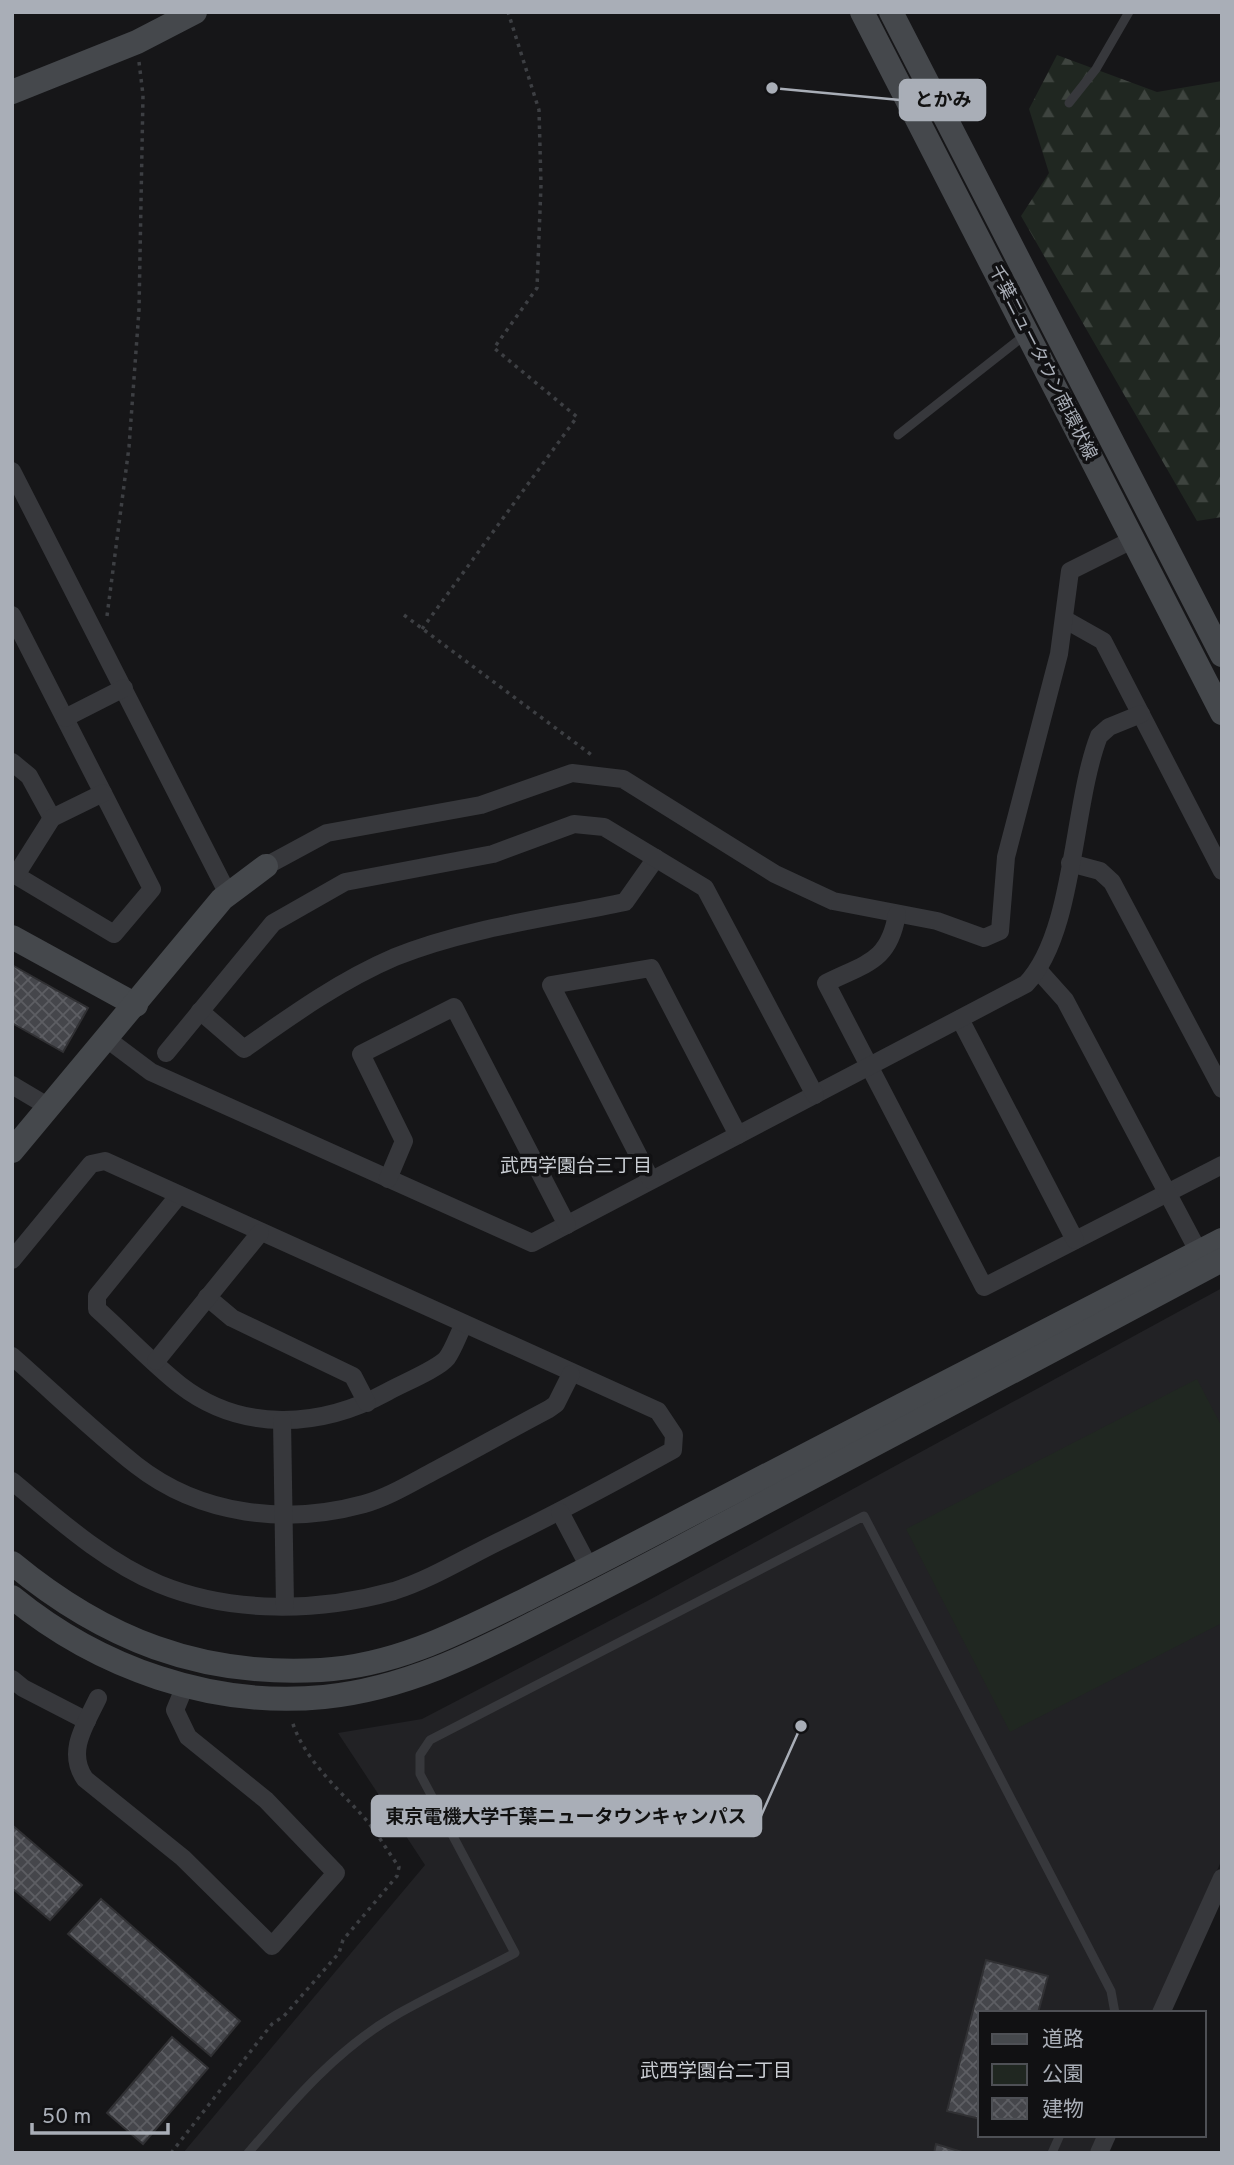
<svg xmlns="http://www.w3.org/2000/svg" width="1234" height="2165" viewBox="0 0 1234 2165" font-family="Overpass,'Noto Sans JP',sans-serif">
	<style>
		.built { fill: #222225 }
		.forest { fill: url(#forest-firs) }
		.park { fill: #202721 }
		.building { fill: url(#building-cross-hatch); stroke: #303033; stroke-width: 2 }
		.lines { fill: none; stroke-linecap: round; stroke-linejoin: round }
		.path { stroke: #3d3f43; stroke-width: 3.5; stroke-dasharray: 3.5 5; stroke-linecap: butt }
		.lane { stroke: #37383c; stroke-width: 9 }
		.street { stroke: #37383c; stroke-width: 18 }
		.secondary { stroke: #45484c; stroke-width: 24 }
		.labels { text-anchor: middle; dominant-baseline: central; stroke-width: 7; stroke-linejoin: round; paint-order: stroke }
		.street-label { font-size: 18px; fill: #a9aeb7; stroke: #111113 }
		.neighbourhood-label { font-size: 19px; fill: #c9cdd3; stroke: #111113 }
		.leader { fill: none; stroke: #a9aeb7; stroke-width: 2.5 }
		.callout-dot { fill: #a9aeb7; stroke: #111113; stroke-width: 2.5 }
		.callout { fill: #a9aeb7; stroke: #a9aeb7; stroke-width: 2.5 }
		.callout-label { font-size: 19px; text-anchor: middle; font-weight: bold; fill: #111 }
	</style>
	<defs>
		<pattern id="forest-firs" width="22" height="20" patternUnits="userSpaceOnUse" patternTransform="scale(1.75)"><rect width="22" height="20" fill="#202721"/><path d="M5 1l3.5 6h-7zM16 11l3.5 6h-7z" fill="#3e443f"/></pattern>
		<pattern id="building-cross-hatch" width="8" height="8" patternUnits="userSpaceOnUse" patternTransform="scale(1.75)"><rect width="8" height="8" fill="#45464b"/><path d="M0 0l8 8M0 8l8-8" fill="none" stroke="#5d5e63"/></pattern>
	</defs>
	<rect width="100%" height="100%" fill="#161618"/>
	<path class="built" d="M1222 1288V1859L1157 2013H980V2135H1105L1097 2153H183L425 1865 338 1733 422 1719 651 1599Z"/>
	<path class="forest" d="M1057 55 1157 92 1222 81V517L1197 521 1021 216 1049 173 1029 109Z"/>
	<path class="park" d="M1197 1379 1222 1427V1623L1010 1732 906 1529Z"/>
	<g class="building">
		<path d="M12 965 88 1008 63 1052 12 1023Z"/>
		<path d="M12 1825 82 1885 50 1920 12 1888Z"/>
		<path d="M101 1899 240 2021 211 2056 68 1934Z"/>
		<path d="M986 1960 1048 1976 1038 2013H980V2119L947 2111Z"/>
		<path d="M172 2037 208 2068 143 2144 107 2113Z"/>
		<path d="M936 2144 965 2153H934Z"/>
	</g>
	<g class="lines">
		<g class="path">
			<path d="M404 615 593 756"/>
			<path d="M107 616 129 447 139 310 143 95 139 62"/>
			<path d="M422 629 577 417 494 348 537 288 541 185 539 110 508 12"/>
			<path d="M171 2153 272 2024 284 2016 339 1953 343 1940 397 1876 399 1867C386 1849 375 1829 360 1813 335 1786 303 1757 292 1721"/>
		</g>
		<g class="lane">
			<path d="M1069 103 1096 69 1129 12"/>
			<path d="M898 435 1025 335"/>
			<path d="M248 2153C292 2102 337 2049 396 2015 435 1993 476 1974 515 1953L420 1774V1755L430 1740 864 1516 1111 1991 1115 2013"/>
			<path d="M1052 2153 1060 2135"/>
		</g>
		<g class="street">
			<path d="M12 471 228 894"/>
			<path d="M12 615 152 889 114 934 12 873"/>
			<path d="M1064 619 1103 641 1222 871"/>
			<path d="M65 718 124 688"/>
			<path d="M12 762 29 776 52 818"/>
			<path d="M1070 863 1100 871 1112 882 1222 1089"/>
			<path d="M266 866 327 833 481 805 572 773 623 779 775 874 833 901 937 921 984 938 1000 931 1006 857 1059 654 1070 571 1132 540"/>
			<path d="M16 875 52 818 103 793"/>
			<path d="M897 914C889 962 866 963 826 983L984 1287 1222 1165"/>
			<path d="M1039 971 1065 1000 1204 1262"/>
			<path d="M200 1011 244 1049C292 1015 341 980 395 957 467 928 549 918 625 902L656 858"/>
			<path d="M960 1019 1075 1240"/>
			<path d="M107 1039 151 1072 532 1243 1026 984C1075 933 1072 805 1099 736L1109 727 1141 714"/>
			<path d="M166 1053 273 923 345 882 493 854 574 824 604 827 705 888 815 1095"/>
			<path d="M12 1085 49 1107"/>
			<path d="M388 1179 404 1141 361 1054 454 1007 567 1225"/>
			<path d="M651 1180 551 985 651 968 738 1135"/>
			<path d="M179 1195 97 1296V1309C125 1334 151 1362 180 1385 242 1433 321 1428 387 1392 401 1384 438 1369 447 1358 454 1348 458 1335 464 1324"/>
			<path d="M12 1260 91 1164 105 1161 658 1411 674 1435 673 1450C617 1481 561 1511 504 1539 468 1556 432 1579 394 1591 319 1612 232 1614 159 1584 104 1561 58 1519 12 1481"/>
			<path d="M207 1297 232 1318 353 1376 367 1403"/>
			<path d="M12 1356C53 1392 93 1431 136 1465 201 1516 287 1525 364 1504 389 1497 413 1482 436 1470 474 1450 511 1429 549 1409L556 1404 571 1374"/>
			<path d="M156 1361 260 1233"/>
			<path d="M282 1420 285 1606"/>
			<path d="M560 1512 589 1567"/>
			<path d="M12 1679 23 1688 87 1721"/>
			<path d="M98 1698C85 1725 66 1752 85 1779L183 1858 272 1946 336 1873 266 1800 188 1737 175 1710 185 1686"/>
			<path d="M1161 2013 1222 1878"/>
			<path d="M1099 2153 1107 2135"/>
		</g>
		<g class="secondary">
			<path d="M862 12 1222 713"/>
			<path d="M891 12 1222 655"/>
			<path d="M12 92 137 42 195 12"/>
			<path d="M12 937 136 1005"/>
			<path d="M12 1151 222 899 266 866"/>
			<path d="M12 1563C104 1639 200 1677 321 1670 397 1666 462 1631 529 1598 583 1571 637 1543 690 1515 867 1423 1045 1331 1222 1240"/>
			<path d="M12 1597C99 1668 212 1708 324 1697 404 1689 474 1654 544 1618 600 1590 656 1561 711 1531 881 1441 1052 1351 1222 1260"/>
		</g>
	</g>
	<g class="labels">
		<g class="street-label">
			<text transform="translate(1042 363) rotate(63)">千葉ニュータウン南環状線</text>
		</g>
		<g class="neighbourhood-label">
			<text x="576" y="1167">武西学園台三丁目</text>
			<text x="716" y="2072">武西学園台二丁目</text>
		</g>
	</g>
	<path class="leader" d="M772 88L900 100M801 1726L761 1816"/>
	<g class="callout-dot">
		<circle cx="772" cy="88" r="7"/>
		<circle cx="801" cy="1726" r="7"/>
	</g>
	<g class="callout">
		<rect x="900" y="80" width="85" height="40" rx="7"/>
		<rect x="372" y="1796" width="389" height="40" rx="7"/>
	</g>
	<g class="callout-label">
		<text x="943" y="106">とかみ</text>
		<text x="566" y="1823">東京電機大学千葉ニュータウンキャンパス</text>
	</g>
	<rect width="1234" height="2165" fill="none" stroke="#a9aeb7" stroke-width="28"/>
	<rect x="978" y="2011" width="228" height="126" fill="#111113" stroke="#4e5055" stroke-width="2"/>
	<rect x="992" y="2034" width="35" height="10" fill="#45484c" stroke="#4e5055" stroke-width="2"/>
	<text x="1042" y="2046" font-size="21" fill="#a9aeb7">道路</text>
	<rect x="992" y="2064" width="35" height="21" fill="#202721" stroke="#4e5055" stroke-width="2"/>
	<text x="1042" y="2081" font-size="21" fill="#a9aeb7">公園</text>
	<rect x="992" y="2098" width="35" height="21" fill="url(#building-cross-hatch)" stroke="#4e5055" stroke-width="2"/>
	<text x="1042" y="2116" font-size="21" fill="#a9aeb7">建物</text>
	<path d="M32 2123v10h136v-10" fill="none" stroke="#a9aeb7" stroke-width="3.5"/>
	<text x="42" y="2123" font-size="21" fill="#a9aeb7" stroke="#111113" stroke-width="5" paint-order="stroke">50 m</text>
</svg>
